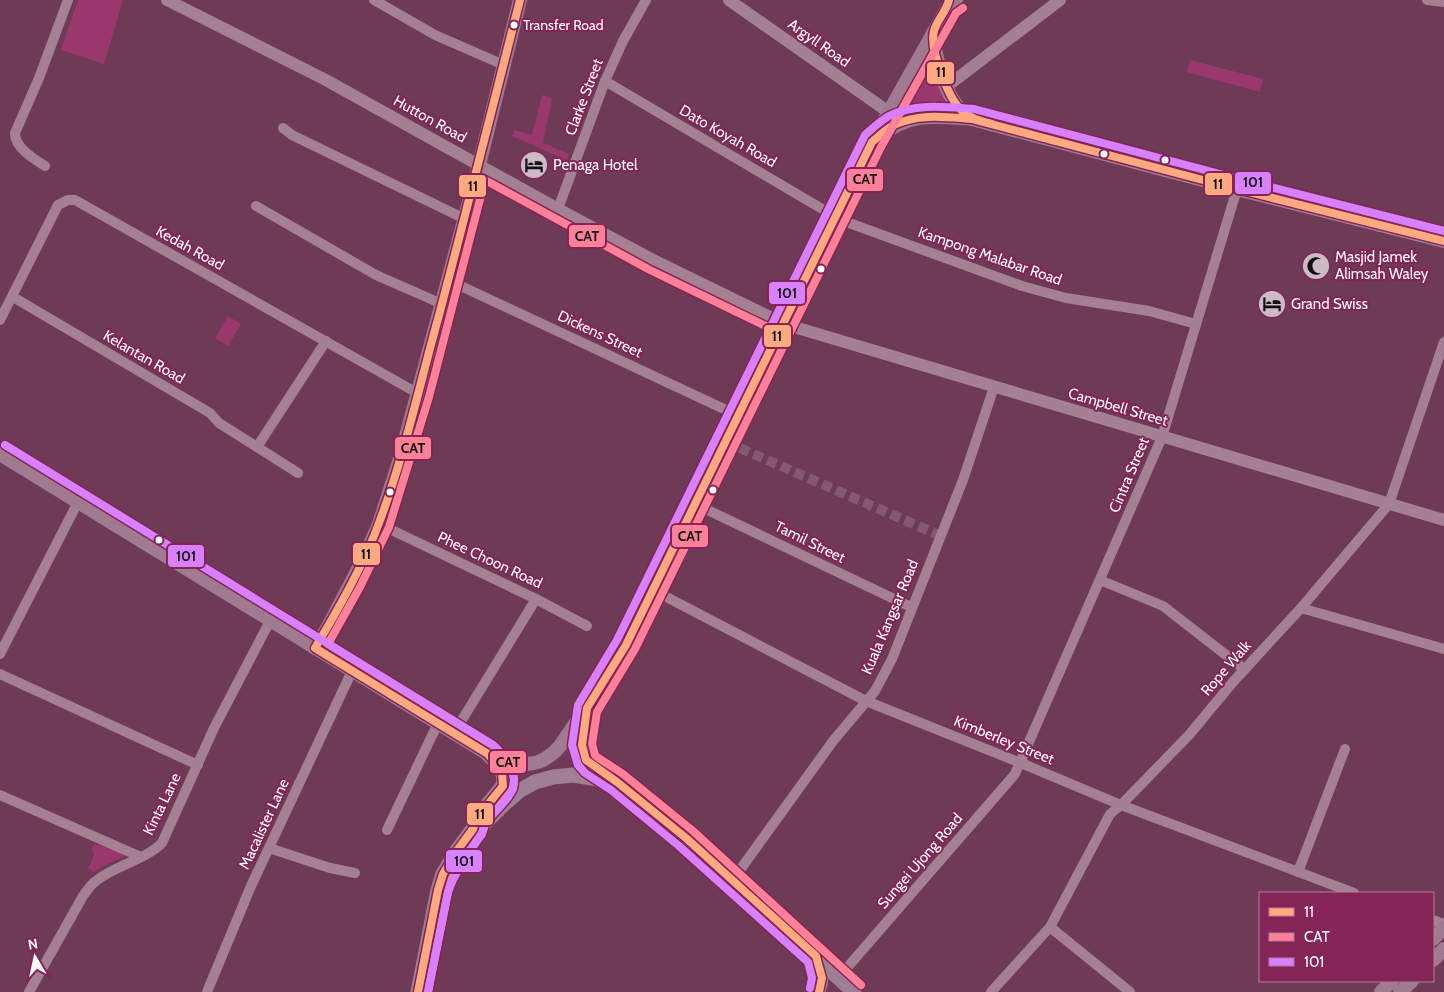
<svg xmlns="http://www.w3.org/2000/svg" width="1444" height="992" viewBox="0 0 1444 992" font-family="Cabin,sans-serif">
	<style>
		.green { fill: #9a386d }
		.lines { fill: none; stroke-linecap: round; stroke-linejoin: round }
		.minor-tunnel { stroke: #84586f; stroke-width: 10; stroke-dasharray: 10 5; stroke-linecap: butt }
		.minor { stroke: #a48092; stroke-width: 10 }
		.tertiary { stroke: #a48092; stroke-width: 12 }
		.secondary { stroke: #a07b90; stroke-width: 14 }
		.primary { stroke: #a17f92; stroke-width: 15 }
		.bus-1-casing { stroke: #842457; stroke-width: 11 }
		.bus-2-casing { stroke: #842457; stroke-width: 11 }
		.bus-3-casing { stroke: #842457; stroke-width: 11 }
		.bus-1 { stroke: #ffa980; stroke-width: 8 }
		.bus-2 { stroke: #ff8098; stroke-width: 8 }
		.bus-3 { stroke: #d880ff; stroke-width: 8 }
		.bus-dot { fill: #fff; stroke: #842457; stroke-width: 2 }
		.labels { text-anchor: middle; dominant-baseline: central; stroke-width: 4; stroke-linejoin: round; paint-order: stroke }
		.bus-label { font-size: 14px; fill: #fff; stroke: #842457; text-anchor: start }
		.street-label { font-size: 15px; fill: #fff; stroke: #842457 }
		.poi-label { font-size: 15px; fill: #fff; stroke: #842457; text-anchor: start }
		.line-badge { stroke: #842457; stroke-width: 2 }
		.pale-badge-label { font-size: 14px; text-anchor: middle; font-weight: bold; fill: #111 }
	</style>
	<rect width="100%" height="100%" fill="#6e3a56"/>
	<g class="green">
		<path d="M78 0H123L104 64 61 50Z"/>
		<path d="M930 56 934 65 940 91 948 109 945 112 900 119 896 117 895 114 928 57Z"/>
		<path d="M1190 60 1263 79 1260 92 1187 72Z"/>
		<path d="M542 95 552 98 543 143 569 154 567 160 512 136 514 130 532 135Z"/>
		<path d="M228 316 241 324 228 346 215 338Z"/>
		<path d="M94 844 117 850 124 855 123 857 101 867 94 872 88 868C91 862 96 856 92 849Z"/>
	</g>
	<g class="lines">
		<path class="minor-tunnel" d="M726 442 941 536"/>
		<g class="minor">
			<path d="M374 0 435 35 504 65"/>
			<path d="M1427 0 1444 2"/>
			<path d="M605 81 829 213 849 223 1022 286 1066 298 1149 311 1196 324"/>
			<path d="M283 128 292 135 465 219"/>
			<path d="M45 166C34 159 14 147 15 133L39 78 68 0"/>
			<path d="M256 206 376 275 442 304"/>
			<path d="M558 209 605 81 623 41 646 0"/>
			<path d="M448 280 739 416"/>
			<path d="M13 297 210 413 219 423 298 473"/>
			<path d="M0 320 58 205 68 200H75L419 394"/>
			<path d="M257 447 326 341"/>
			<path d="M695 504 911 607"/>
			<path d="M379 524 536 599 587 626"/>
			<path d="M1100 580 1163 606 1244 669"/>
			<path d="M653 590 866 701 1021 763 1121 805 1354 893"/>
			<path d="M1301 608 1444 649"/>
			<path d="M0 654 78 502"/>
			<path d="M0 674 198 765"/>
			<path d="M454 733 536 599"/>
			<path d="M0 795 141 857"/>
			<path d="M387 830 438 723"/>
			<path d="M269 848 330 868 355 873"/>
			<path d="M1298 872 1345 749"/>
			<path d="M732 881 833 741 875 691 892 659 963 480 994 387"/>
			<path d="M1433 920 1444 924"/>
			<path d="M1050 927 1130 992"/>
			<path d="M839 977 1015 774 1162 437 1237 189"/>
			<path d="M29 992 83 896C87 891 90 885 96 881 115 865 144 861 162 843L214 728 270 621"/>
			<path d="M207 992 251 886 352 671"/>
			<path d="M991 992 1050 927 1110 814 1121 805 1189 735 1233 682 1301 608 1389 504 1444 342"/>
		</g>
		<g class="tertiary">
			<path d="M167 0 324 79 558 209 655 261 784 324 1444 520"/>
			<path d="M729 0 890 113"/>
			<path d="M946 87 1060 0"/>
			<path d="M817 958C822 970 825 980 819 992"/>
		</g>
		<g class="secondary">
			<path d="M933 33C935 55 943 91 959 108 963 112 968 115 972 119"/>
			<path d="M879 137C910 112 934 116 972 119L1237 189 1444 241"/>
			<path d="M0 454 488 754C517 764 537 773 560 746L611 671 626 645 872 142 948 7 956 0"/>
			<path d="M315 648 328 627 366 554 379 524 400 459 479 165 520 0"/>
			<path d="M587 709C581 755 574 755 615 781"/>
			<path d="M1433 939 1444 928"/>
			<path d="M1433 960 1444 949"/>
			<path d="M1381 992 1392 981"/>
			<path d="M1400 992 1412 981"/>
		</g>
		<g class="primary">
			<path d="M473 829 483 825 503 805 519 791 535 782 553 777 573 775 617 782 686 838 854 992"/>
			<path d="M418 992 438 890 443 874 456 852 473 829 476 819 503 786C507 772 497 763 488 754"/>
		</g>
		<defs>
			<g id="bus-1">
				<path d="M949 0C946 12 937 20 934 31 929 49 948 97 961 110 969 118 981 121 992 124"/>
				<path d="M418 992 438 890 443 874 456 852 473 829 476 819 503 786 502 772 488 754 315 648C338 610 364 565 379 523 404 457 419 387 438 319 466 213 493 107 520 0"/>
				<path d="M819 992 822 978 816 956 686 838 617 782 586 760 582 745 587 708 626 645 872 142C879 136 886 129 894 125 918 113 946 117 972 119L1237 189 1444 241"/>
			</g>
			<g id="bus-2">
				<path d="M861 985 693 831 623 774 597 757 595 755 592 744 597 712 635 649 881 147 956 13 963 8"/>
				<path d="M428 992 448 892 452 878 464 858 482 834 485 824 513 789 514 780 512 768 505 758 494 746 328 644 360 587 389 527 429 397 485 180 650 270 780 333"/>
			</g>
			<g id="bus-3">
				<path d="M5 445 493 745C504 755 514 766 514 781 514 797 495 810 486 822 484 826 483 832 480 836 468 855 455 871 448 892L428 992"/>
				<path d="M810 988 812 978 808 962 679 846 611 790 585 773 578 765 572 745 578 705 617 640 865 135C872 129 880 121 889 116 915 103 946 107 974 109L1239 179 1444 231"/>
			</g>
		</defs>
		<use href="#bus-1" class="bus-1-casing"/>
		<use href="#bus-2" class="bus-2-casing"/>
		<use href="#bus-3" class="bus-3-casing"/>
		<use href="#bus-1" class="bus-1"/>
		<use href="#bus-2" class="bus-2"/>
		<use href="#bus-3" class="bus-3"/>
	</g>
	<defs>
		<symbol id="hotel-disc" viewBox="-11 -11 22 22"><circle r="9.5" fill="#ccbac4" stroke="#842457"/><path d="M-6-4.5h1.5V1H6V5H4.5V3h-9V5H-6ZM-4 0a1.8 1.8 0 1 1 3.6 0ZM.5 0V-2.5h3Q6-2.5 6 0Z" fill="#111"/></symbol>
		<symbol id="mosque-disc" viewBox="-11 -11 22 22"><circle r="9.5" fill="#ccbac4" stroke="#842457"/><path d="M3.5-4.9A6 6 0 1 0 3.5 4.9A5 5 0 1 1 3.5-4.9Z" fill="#111"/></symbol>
	</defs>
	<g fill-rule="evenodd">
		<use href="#hotel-disc" x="518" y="149" width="32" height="32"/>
		<use href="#mosque-disc" x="1300" y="250" width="32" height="32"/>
		<use href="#hotel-disc" x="1256" y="288" width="32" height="32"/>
	</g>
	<g class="bus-dot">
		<circle cx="514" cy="25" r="4.5"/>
		<circle cx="1104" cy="154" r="4.5"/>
		<circle cx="1165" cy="160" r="4.5"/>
		<circle cx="821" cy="269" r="4.5"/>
		<circle cx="713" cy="490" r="4.5"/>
		<circle cx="390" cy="492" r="4.5"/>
		<circle cx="159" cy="540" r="4.5"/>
	</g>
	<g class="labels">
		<g class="bus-label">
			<text x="523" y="25">Transfer Road</text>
		</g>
		<g class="street-label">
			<text transform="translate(819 43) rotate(35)">Argyll Road</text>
			<text transform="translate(584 97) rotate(-69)">Clarke Street</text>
			<text transform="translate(430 119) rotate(29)">Hutton Road</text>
			<text transform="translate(728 136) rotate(30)">Dato Koyah Road</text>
			<text transform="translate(190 248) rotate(29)">Kedah Road</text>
			<text transform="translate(990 256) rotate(19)">Kampong Malabar Road</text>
			<text transform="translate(600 334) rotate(25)">Dickens Street</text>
			<text transform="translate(144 357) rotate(30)">Kelantan Road</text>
			<text transform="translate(1118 407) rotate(16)">Campbell Street</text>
			<text transform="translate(1129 475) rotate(-67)">Cintra Street</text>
			<text transform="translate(810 542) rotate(26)">Tamil Street</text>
			<text transform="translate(490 560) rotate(25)">Phee Choon Road</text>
			<text transform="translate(890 617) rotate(-67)">Kuala Kangsar Road</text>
			<text transform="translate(1226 668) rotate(-49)">Rope Walk</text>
			<text transform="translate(1004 740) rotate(22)">Kimberley Street</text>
			<text transform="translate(162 804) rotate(-64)">Kinta Lane</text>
			<text transform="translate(264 824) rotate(-65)">Macalister Lane</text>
			<text transform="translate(920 861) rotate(-49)">Sungei Ujong Road</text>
		</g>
		<g class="poi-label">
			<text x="553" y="165">Penaga Hotel</text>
			<text x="1335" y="257">Masjid Jamek<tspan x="1335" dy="17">Alimsah Waley</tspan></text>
			<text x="1291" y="304">Grand Swiss</text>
		</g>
	</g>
	<g class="line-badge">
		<rect x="926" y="61" width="29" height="24" rx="5" fill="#ffa980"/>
		<rect x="846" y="168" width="38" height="24" rx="5" fill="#ff8098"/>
		<rect x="1234" y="171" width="38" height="24" rx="5" fill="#d880ff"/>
		<rect x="1204" y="172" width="29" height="24" rx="5" fill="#ffa980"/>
		<rect x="458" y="174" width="29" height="24" rx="5" fill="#ffa980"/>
		<rect x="568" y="224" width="38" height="24" rx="5" fill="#ff8098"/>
		<rect x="768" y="281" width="38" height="24" rx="5" fill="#d880ff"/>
		<rect x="763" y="324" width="29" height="24" rx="5" fill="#ffa980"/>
		<rect x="394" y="436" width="38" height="24" rx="5" fill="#ff8098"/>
		<rect x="671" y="524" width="38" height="24" rx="5" fill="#ff8098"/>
		<rect x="352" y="542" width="29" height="24" rx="5" fill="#ffa980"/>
		<rect x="167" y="544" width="38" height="24" rx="5" fill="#d880ff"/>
		<rect x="489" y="750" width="38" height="24" rx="5" fill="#ff8098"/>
		<rect x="466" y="802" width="28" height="24" rx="5" fill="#ffa980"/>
		<rect x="445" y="849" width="38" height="24" rx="5" fill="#d880ff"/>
	</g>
	<g class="pale-badge-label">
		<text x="941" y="77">11</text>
		<text x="865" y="184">CAT</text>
		<text x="1253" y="187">101</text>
		<text x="1218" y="189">11</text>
		<text x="473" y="191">11</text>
		<text x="587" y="241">CAT</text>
		<text x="787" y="298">101</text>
		<text x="777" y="341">11</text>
		<text x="413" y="453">CAT</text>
		<text x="690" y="541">CAT</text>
		<text x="366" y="559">11</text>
		<text x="186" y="561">101</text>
		<text x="508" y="767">CAT</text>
		<text x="480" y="819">11</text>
		<text x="464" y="866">101</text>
	</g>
	<rect x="1259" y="892" width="175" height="90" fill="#842457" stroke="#b57c9a"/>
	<rect x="1269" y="908" width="25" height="8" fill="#ffa980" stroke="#b57c9a"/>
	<text x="1304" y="917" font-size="15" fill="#ffffff">11</text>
	<rect x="1269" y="933" width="25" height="8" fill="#ff8098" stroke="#b57c9a"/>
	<text x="1304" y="942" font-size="15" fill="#ffffff">CAT</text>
	<rect x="1269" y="958" width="25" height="8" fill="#d880ff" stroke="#b57c9a"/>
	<text x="1304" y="967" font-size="15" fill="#ffffff">101</text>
	<g transform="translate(35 957) rotate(351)" stroke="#842457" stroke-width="4" paint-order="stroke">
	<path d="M0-4L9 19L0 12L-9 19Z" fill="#ffffff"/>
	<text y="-8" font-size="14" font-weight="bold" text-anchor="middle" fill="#ffffff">N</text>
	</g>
</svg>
